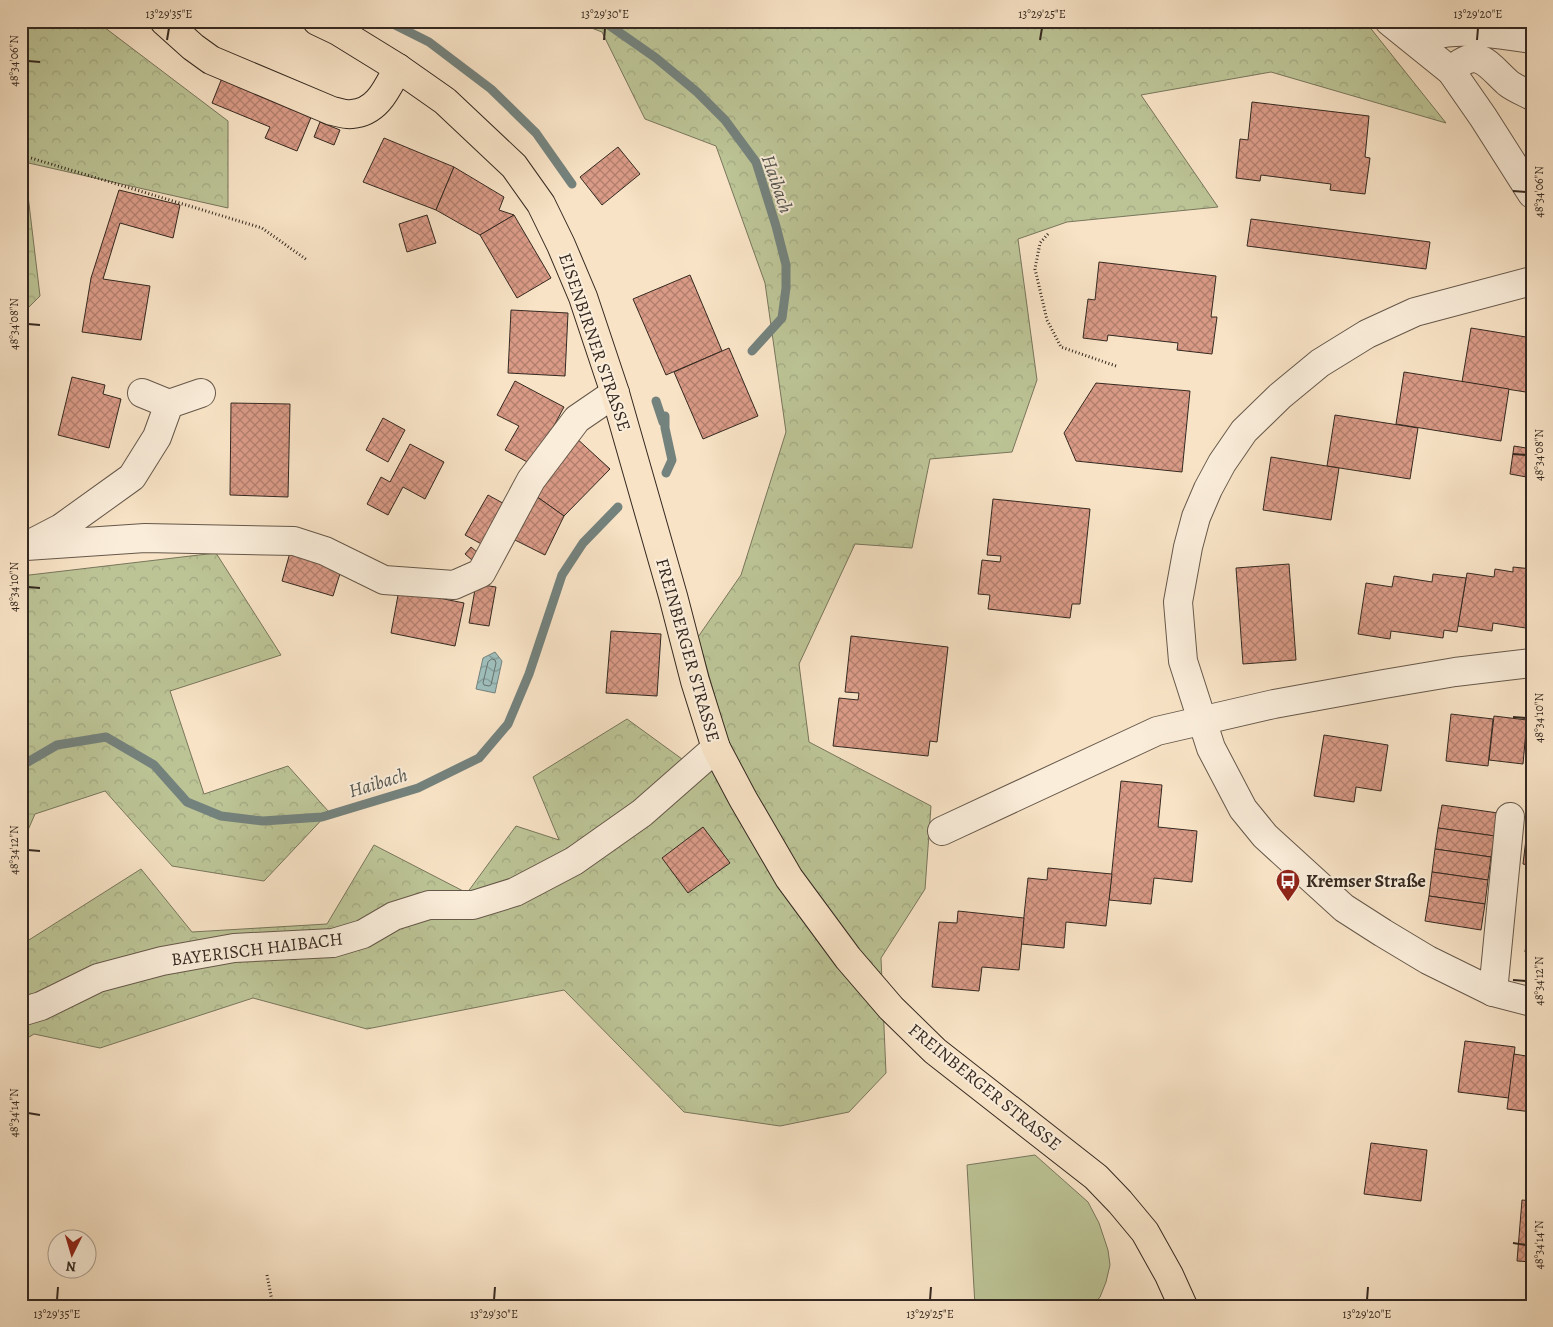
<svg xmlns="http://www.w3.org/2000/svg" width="1553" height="1327" viewBox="0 0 1553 1327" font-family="Alegreya,serif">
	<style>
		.green { fill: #bcc496; stroke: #78765c }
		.forest { fill: url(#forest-crowns); stroke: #78765c }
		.water { fill: url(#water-waves); stroke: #74827d }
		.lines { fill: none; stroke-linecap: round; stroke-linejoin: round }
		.shore { stroke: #6a736e; stroke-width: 1 }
		.stream { stroke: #74827d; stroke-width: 9 }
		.building { fill: url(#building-cross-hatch); stroke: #352921 }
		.minor-casing { stroke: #66584a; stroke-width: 30 }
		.major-casing { stroke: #352921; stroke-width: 30 }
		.path { stroke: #352921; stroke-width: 3; stroke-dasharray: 1 2.5; stroke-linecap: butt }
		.minor { stroke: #faedda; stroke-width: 28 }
		.major { stroke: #f8e3c6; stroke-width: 28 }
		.ticks { fill: none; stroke: #352921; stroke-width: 2 }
		.labels { text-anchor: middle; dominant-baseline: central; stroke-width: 4; stroke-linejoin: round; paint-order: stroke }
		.street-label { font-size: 18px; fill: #352921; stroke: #faedda }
		.poi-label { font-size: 18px; font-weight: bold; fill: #352921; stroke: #faedda; text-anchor: start }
		.water-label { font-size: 19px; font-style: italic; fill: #54554f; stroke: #faedda }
		.neatline { fill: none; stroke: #352921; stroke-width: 2 }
		.ticks-label { font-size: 12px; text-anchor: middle; fill: #352921 }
	</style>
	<defs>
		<pattern id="forest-crowns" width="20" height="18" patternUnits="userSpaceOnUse" patternTransform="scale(1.25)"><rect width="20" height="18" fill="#bcc496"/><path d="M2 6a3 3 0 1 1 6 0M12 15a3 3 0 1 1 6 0" fill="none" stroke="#a2a881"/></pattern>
		<pattern id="water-waves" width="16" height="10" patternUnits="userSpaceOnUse" patternTransform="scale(1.25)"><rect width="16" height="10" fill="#9ebdba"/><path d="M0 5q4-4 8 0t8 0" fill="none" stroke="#829a97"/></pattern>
		<pattern id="building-cross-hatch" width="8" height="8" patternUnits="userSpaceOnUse" patternTransform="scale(1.25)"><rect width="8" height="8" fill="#d99a86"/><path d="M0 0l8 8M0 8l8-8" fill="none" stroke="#b17e6d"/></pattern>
	</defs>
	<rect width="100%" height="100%" fill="#f8e3c6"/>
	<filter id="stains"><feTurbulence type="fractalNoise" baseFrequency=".004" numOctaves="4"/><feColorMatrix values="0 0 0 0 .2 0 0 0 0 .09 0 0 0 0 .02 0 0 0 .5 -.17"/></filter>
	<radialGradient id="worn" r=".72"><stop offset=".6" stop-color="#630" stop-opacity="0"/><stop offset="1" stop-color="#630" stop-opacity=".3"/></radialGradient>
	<path class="green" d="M1035 1155 1088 1202 1099 1223 1108 1250 1110 1265 1106 1282 1100 1297 1092 1306H975L967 1165Z"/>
	<g class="forest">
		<path d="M21 21H96L228 121V208L24 162 40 296 21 315Z"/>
		<path d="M573 21H1179L1191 25H1368L1446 123 1271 72 1141 95 1218 207 1067 222 1018 239 1037 380 1012 452 930 459 912 548 855 544 799 664 809 742 931 806 925 889 881 958 886 1073 849 1112 780 1126 684 1112 564 990 367 1029 253 998 100 1048 34 1034 21 1042V945L141 869 192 932 327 924 374 845 467 893 516 826 559 840 533 777 627 719 682 759 732 757 698 637 741 575 786 432 765 283 716 146 645 119 602 32Z"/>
		<path d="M216 553 281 655 170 691 204 794 288 766 329 812 264 881 172 866 105 791 35 814 21 846V576Z"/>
	</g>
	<path class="water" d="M495 652 502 661 495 693 476 689 483 658Z"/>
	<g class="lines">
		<path class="shore" d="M492 659 495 660 496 663 491 685 489 686 484 685 483 683 488 662Z"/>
		<g class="stream">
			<path d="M387 21 429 42 491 89 536 133 572 184"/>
			<path d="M603 21 656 58 697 92 725 120 756 162 776 226 786 265V288L782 318 752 351"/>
			<path d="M656 401 663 422"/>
			<path d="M665 416V428L672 460 666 473"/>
			<path d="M21 766 57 745 106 737 154 765 187 802 221 816 263 821 322 817 418 788 479 758 508 724 529 674 562 575 583 543 618 507"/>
		</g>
	</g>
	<g class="building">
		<path d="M222 78 312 115 297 151 265 138 270 127 212 103Z"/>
		<path d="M1252 102 1369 116 1365 157 1370 158 1365 194 1330 190 1331 184 1261 175 1260 181 1236 178 1240 139 1248 140Z"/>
		<path d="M320 122 340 130 334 145 314 137Z"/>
		<path d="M384 138 454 167 436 210 363 182Z"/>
		<path d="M618 147 640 174 602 205 580 177Z"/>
		<path d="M454 167 504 197 499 210 514 215 480 235 436 210Z"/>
		<path d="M119 190 180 205 173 238 120 223 103 279 150 286 141 340 82 332 91 278Z"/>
		<path d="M427 215 436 243 407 252 399 224Z"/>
		<path d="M514 215 551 278 517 298 480 235Z"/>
		<path d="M1251 219 1430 242 1426 269 1247 246Z"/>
		<path d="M1099 262 1216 276 1211 317H1217L1212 354 1177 350 1178 343 1108 335 1107 341 1083 338 1088 299 1095 300Z"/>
		<path d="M690 275 722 351 666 375 633 299Z"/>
		<path d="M511 310 568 313 565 376 508 373Z"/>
		<path d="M1471 328 1532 338V393L1462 382Z"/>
		<path d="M729 348 758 416 703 439 674 372Z"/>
		<path d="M1404 372 1509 389 1501 441 1396 424Z"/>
		<path d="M72 377 105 385 103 394 121 399 109 448 58 435Z"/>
		<path d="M515 381 564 407 533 465 505 450 519 426 497 415Z"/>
		<path d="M1096 383 1190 391 1182 472 1076 461 1064 433Z"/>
		<path d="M231 403 290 404 288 497 230 495Z"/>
		<path d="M1335 415 1418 428 1410 479 1327 466Z"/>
		<path d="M383 418 405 430 388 462 366 450Z"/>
		<path d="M574 436 610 469 564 516 533 494Z"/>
		<path d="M410 444 444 462 425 499 403 487 388 515 367 504 381 477 390 482Z"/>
		<path d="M1514 446 1532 449V478L1510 474Z"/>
		<path d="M1271 457 1339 468 1331 520 1263 510Z"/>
		<path d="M533 494 564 516 545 555 509 537Z"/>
		<path d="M488 495 510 507 487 547 465 535Z"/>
		<path d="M993 499 1090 509 1080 604H1072L1070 618 988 609 990 595 978 594 982 560 1000 562 1001 556 987 555Z"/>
		<path d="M471 547 478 553 472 560 465 554Z"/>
		<path d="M291 549 343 564 333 596 282 581Z"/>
		<path d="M1289 564 1296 660 1243 664 1236 568Z"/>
		<path d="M1513 567 1532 569V629L1493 623 1492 631 1458 626 1467 573 1494 577 1495 569 1513 572Z"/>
		<path d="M1433 574 1466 578 1457 632 1444 630 1443 638 1391 631 1390 639 1358 634 1366 583 1392 587 1394 576 1432 582Z"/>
		<path d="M476 584 496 587 489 626 469 623Z"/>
		<path d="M399 590 464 603 455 646 391 633Z"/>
		<path d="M611 631 661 634 657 696 606 693Z"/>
		<path d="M851 636 948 647 937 742 930 741 928 756 833 746 839 698 858 700 859 693 845 692Z"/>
		<path d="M1529 710 1532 711V747L1524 746Z"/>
		<path d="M1451 714 1493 719 1488 766 1446 761Z"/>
		<path d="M1494 716 1527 720 1523 764 1489 760Z"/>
		<path d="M1324 735 1388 745 1381 791 1356 787 1354 802 1314 796Z"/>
		<path d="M1121 781 1162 785 1158 827 1197 831 1192 882 1154 878 1151 904 1109 900Z"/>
		<path d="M1442 805 1498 813 1495 836 1438 828Z"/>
		<path d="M1529 817H1532V840L1526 839Z"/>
		<path d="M703 827 730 863 688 893 662 858Z"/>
		<path d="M1438 828 1495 836 1491 857 1435 849Z"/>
		<path d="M1526 839 1532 840V866L1523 864Z"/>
		<path d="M1435 849 1491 857 1488 880 1432 872Z"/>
		<path d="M1048 868 1112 874 1106 926 1066 922 1064 948 1021 944 1028 878 1047 880Z"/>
		<path d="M1432 872 1488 880 1485 904 1429 896Z"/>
		<path d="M1429 896 1485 904 1481 930 1425 921Z"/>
		<path d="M958 911 1024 918 1019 970 982 967 979 991 932 987 939 922 957 923Z"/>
		<path d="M1529 924 1532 925V953L1525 952Z"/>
		<path d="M1465 1041 1515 1047 1509 1098 1458 1092Z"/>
		<path d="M1514 1054 1532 1057V1112L1507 1109Z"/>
		<path d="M1371 1143 1427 1150 1421 1201 1364 1194Z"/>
		<path d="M1522 1200 1532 1201V1262L1517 1261Z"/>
	</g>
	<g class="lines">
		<defs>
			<g id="minor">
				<path d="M1389 21 1451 71 1483 117 1532 194"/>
				<path d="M1421 46C1424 42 1429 38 1433 36 1457 27 1506 35 1532 39"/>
				<path d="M1451 71C1478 45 1487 64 1508 83 1514 88 1524 92 1532 96"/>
				<path d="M1532 281 1415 312 1367 334 1320 363 1280 396 1244 431 1222 463 1208 489 1196 517 1188 547 1178 602 1183 661 1211 748 1243 809 1265 836 1344 908 1383 933 1428 960 1493 992 1532 1002"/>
				<path d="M142 393 169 404"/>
				<path d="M34 542 61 528 132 477 157 437 169 404 201 393"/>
				<path d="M26 546 145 538 294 541 325 551 384 580 454 585 481 573 531 480 577 419 615 393"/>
				<path d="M942 831 1157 731 1274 704 1384 684 1455 672 1532 663"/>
				<path d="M1493 992 1510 817"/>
				<path d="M21 1012 41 1006 98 978 162 961 234 948 333 943 363 934 394 916 429 905H473L515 892 574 861 642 813 716 748"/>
			</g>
			<g id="major">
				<path d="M164 21 193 47 211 60 332 111C338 112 346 115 352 114 378 112 387 88 398 68"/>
				<path d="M317 21 338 31 398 68 445 101 514 166 541 204 561 245 583 297 615 393 673 596 695 681 716 748 743 799 789 878 848 958 891 1008 935 1051 1096 1177 1120 1202 1145 1232 1169 1275 1183 1306"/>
			</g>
		</defs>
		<use href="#minor" class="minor-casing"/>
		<use href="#major" class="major-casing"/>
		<g class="path">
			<path d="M21 155 262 228 307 260"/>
			<path d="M1048 234 1040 243 1035 269 1047 320 1061 347 1116 366"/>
			<path d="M267 1275 273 1306"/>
		</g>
		<use href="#minor" class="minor"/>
		<use href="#major" class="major"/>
	</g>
	<path class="ticks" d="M167 40 169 28M604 40 605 28M1040 40 1042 28M1477 40 1478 28M28 61 40 62M1513 191 1526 192M28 324 40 325M1513 454 1526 455M28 587 40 588M1513 717 1526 718M28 850 40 851M1513 980 1526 981M28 1113 40 1115M1513 1243 1526 1245M57 1300 58 1287M494 1300 495 1287M930 1300 931 1287M1367 1300 1368 1287"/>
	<defs>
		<symbol id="bus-pin" viewBox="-11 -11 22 30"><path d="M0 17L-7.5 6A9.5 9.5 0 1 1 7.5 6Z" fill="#8f2418" stroke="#faedda"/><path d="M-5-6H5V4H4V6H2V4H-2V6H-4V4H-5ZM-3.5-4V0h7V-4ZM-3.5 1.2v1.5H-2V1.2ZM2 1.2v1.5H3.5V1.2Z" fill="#fff"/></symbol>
	</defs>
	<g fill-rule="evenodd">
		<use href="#bus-pin" x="1274" y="867" width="28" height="38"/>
	</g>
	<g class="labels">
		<g class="street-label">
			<text transform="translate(595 342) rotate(71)">EISENBIRNER STRASSE</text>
			<text transform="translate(688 650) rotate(74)">FREINBERGER STRASSE</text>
			<text transform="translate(257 949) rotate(-7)">BAYERISCH HAIBACH</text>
			<text transform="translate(985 1087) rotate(39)">FREINBERGER STRASSE</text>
		</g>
		<g class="poi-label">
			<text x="1306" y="881">Kremser Straße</text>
		</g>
		<g class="water-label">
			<text transform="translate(777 184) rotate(71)">Haibach</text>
			<text transform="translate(378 783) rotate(-17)">Haibach</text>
		</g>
	</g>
	<rect width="1553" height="1327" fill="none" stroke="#f8e3c6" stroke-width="55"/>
	<g transform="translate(72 1254) rotate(185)"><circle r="24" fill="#faedda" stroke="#ab9f90"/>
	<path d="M0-4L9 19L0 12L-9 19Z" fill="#8f2418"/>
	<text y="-8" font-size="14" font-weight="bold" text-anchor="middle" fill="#352921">N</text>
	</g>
	<rect x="28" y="28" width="1498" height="1272" class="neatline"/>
	<g class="ticks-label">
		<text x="169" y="18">13°29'35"E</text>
		<text x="605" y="18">13°29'30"E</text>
		<text x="1042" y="18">13°29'25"E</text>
		<text x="1478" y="18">13°29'20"E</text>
		<text transform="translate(14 61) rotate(-90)" y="4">48°34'06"N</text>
		<text transform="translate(1539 192) rotate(-90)" y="4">48°34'06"N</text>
		<text transform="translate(14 324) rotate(-90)" y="4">48°34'08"N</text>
		<text transform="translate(1539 455) rotate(-90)" y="4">48°34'08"N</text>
		<text transform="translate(14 587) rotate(-90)" y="4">48°34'10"N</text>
		<text transform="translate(1539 718) rotate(-90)" y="4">48°34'10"N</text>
		<text transform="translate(14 850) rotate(-90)" y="4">48°34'12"N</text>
		<text transform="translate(1539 981) rotate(-90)" y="4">48°34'12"N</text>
		<text transform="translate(14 1113) rotate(-90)" y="4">48°34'14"N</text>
		<text transform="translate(1539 1245) rotate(-90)" y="4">48°34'14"N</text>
		<text x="57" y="1318">13°29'35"E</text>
		<text x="494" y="1318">13°29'30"E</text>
		<text x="930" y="1318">13°29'25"E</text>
		<text x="1367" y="1318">13°29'20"E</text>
	</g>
	<rect width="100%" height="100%" filter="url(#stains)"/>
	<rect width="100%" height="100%" fill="url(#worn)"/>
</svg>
